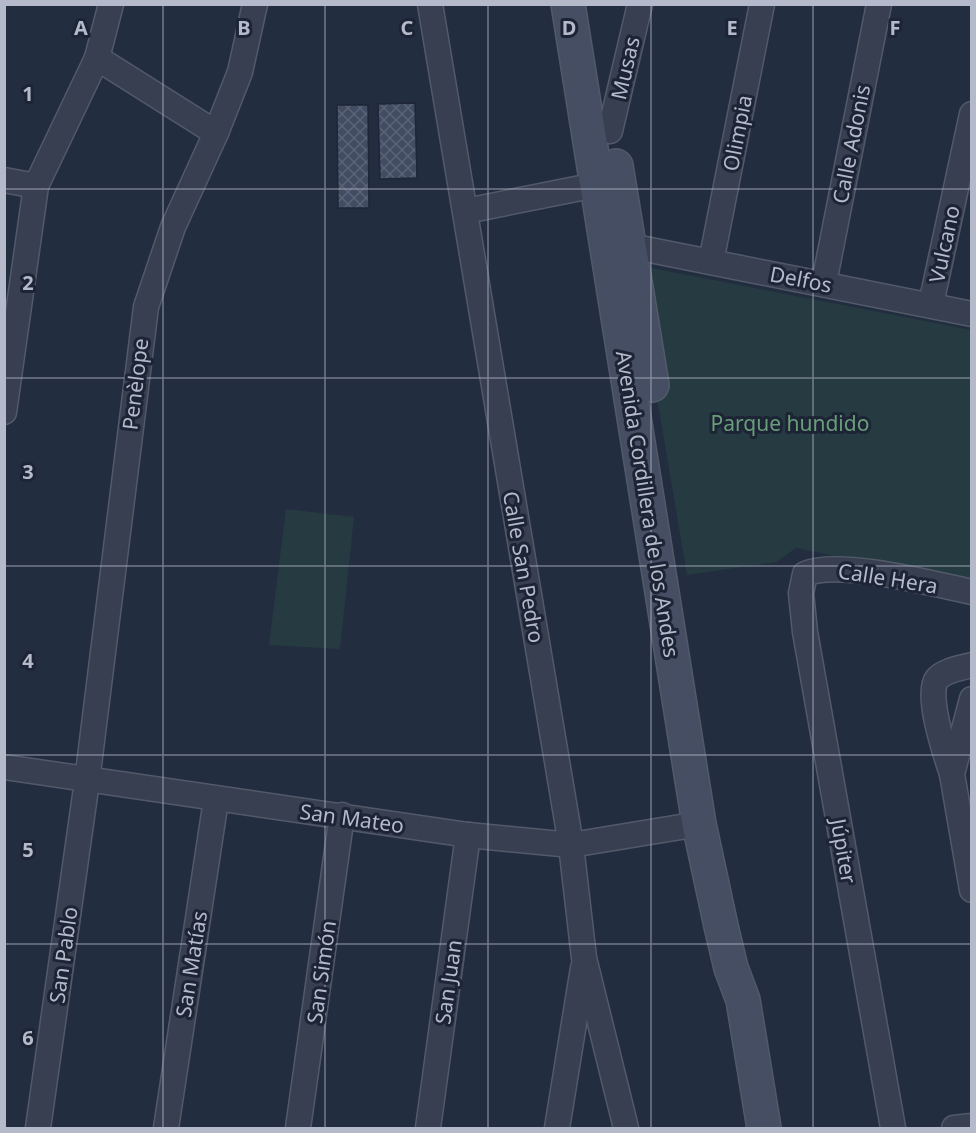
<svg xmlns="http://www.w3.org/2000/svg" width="976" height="1133" viewBox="0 0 976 1133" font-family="'Noto Sans',sans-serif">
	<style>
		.green { fill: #253b41 }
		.building { fill: url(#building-cross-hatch); stroke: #1e2637; stroke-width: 1.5 }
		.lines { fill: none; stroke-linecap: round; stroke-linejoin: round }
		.street-casing { stroke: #525a6a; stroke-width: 27 }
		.secondary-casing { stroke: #525a6a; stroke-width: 36 }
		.street { stroke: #383f50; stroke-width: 24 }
		.secondary { stroke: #454e63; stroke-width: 33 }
		.grid { fill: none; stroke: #b4baca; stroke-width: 1.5; stroke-opacity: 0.55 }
		.labels { text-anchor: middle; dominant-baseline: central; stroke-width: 6; stroke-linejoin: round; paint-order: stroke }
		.street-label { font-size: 21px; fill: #b4baca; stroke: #1c2435 }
		.park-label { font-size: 21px; fill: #6a9d7a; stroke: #1c2435 }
		.grid-label { font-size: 20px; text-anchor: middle; font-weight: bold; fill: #b4baca; stroke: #1c2435; stroke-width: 6; stroke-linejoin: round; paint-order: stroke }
	</style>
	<defs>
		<pattern id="building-cross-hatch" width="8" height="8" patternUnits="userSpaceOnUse" patternTransform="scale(1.5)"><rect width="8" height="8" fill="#424c62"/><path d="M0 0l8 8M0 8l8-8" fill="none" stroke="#5b6477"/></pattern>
	</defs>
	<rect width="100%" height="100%" fill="#232d40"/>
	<g class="green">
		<path d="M641 266 971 330V580L968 583 796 548 776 562 687 575 637 279Z"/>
		<path d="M286 509 354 517 340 649 269 645Z"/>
	</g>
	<g class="building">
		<path d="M415 103 417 178 380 179 378 104Z"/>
		<path d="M337 105H368L369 208H338Z"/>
	</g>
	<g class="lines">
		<defs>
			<g id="street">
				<path d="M430 4 571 845 584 958 626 1128"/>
				<path d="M97 58 216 133"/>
				<path d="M610 131 640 4"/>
				<path d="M4 180 36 186"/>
				<path d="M466 211 596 185"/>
				<path d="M630 246 972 314"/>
				<path d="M711 262 762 4"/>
				<path d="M824 283 879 4"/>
				<path d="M931 304 972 114"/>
				<path d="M4 412 36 186 97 58 111 4"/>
				<path d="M972 699 952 774 972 890"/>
				<path d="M4 767 468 835 571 845 699 824"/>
				<path d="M952 774C946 756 925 694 937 679 945 670 961 668 972 665"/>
				<path d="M38 1128 87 781 146 307 173 227 216 133 240 72 255 4"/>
				<path d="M166 1128 216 800"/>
				<path d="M298 1128 342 815"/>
				<path d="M428 1128 468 835"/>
				<path d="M557 1128 583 968"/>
				<path d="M893 1128 805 632 801 593 805 574C838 559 934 584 972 592"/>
				<path d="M954 1128 972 1126"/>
			</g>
			<g id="secondary">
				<path d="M568 4 699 824 721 926 731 968 743 1000 764 1128"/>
				<path d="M616 166 652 385"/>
			</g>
		</defs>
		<use href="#street" class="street-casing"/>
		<use href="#secondary" class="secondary-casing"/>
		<use href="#street" class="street"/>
		<use href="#secondary" class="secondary"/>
	</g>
	<path class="grid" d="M163 4V1128M325 4V1128M488 4V1128M651 4V1128M813 4V1128M4 189H972M4 378H972M4 566H972M4 755H972M4 944H972"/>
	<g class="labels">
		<g class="street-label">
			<text transform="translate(625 68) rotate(-77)">Musas</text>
			<text transform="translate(737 133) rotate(-79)">Olimpia</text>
			<text transform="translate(851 144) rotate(-79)">Calle Adonis</text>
			<text transform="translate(944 244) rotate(-78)">Vulcano</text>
			<text transform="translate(801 279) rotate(11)">Delfos</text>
			<text transform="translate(135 384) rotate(-83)">Penèlope</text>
			<text transform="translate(648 504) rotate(81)">Avenida Cordillera de los Andes</text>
			<text transform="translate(524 567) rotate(80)">Calle San Pedro</text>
			<text transform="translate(888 578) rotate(9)">Calle Hera</text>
			<text transform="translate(352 818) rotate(8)">San Mateo</text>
			<text transform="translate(844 851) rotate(80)">Júpiter</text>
			<text transform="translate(63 955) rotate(-82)">San Pablo</text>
			<text transform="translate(191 964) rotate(-81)">San Matías</text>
			<text transform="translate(321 972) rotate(-82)">San Simón</text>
			<text transform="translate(448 982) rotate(-82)">San Juan</text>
		</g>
		<g class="park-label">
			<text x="790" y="423">Parque hundido</text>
		</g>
	</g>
	<g class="grid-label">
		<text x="81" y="35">A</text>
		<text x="244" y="35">B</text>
		<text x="407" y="35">C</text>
		<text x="569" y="35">D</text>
		<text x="732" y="35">E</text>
		<text x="895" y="35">F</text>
		<text x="28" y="101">1</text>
		<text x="28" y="290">2</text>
		<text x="28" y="479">3</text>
		<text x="28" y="668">4</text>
		<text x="28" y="857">5</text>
		<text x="28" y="1045">6</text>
	</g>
	<rect width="976" height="1133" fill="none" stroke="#b4baca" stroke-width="12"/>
</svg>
